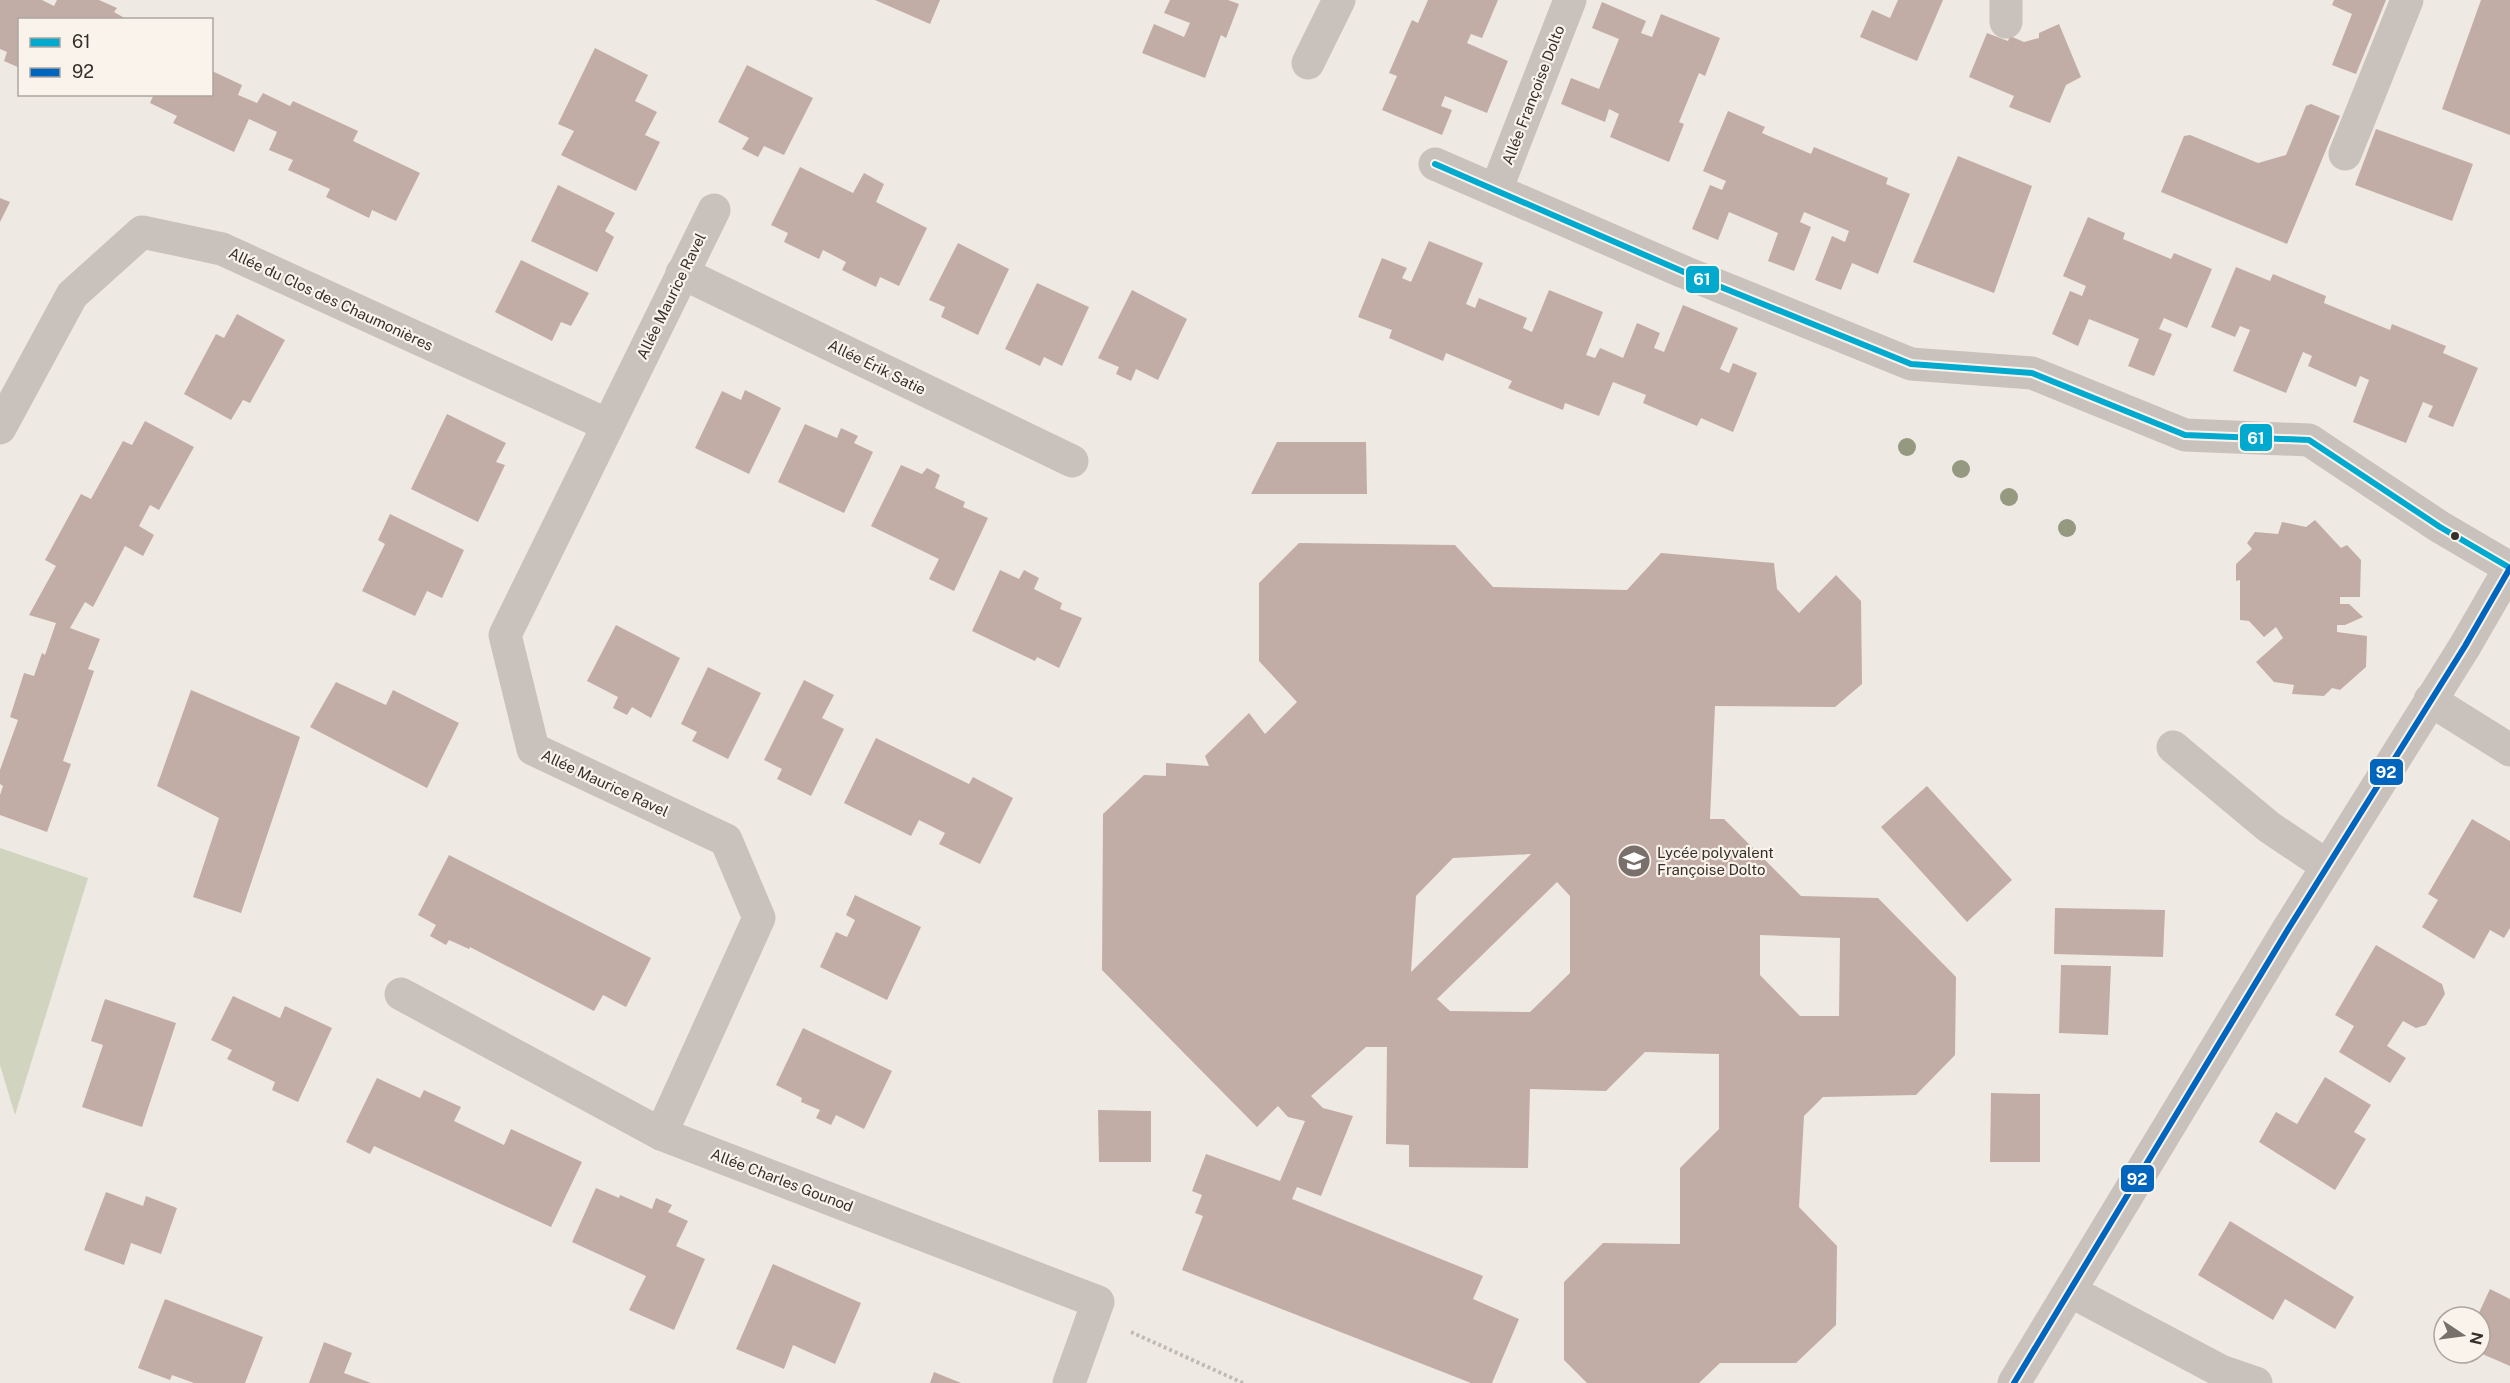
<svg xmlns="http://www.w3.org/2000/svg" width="2510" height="1383" viewBox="0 0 2510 1383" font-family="'Public Sans',sans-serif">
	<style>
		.green { fill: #d1d4be }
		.building { fill: #c2ada6; fill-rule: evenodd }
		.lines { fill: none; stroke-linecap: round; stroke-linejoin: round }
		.path { stroke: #c0bab5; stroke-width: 4; stroke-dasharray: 3 3; stroke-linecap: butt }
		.minor { stroke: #c8c1bc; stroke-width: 33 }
		.bus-1-casing { stroke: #faf3ec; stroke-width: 10 }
		.bus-2-casing { stroke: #faf3ec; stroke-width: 10 }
		.bus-1 { stroke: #00a9ce; stroke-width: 6 }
		.bus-2 { stroke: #0065bd; stroke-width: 6 }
		.tree { fill: #949980 }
		.bus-dot { fill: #392f2a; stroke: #faf3ec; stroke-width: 2 }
		.labels { text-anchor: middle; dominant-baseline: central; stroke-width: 4.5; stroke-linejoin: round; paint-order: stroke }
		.street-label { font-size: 15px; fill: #392f2a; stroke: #faf3ec }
		.poi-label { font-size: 15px; fill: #392f2a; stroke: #faf3ec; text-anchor: start }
		.line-badge { stroke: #faf3ec; stroke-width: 2 }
		.badge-label { font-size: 16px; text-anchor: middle; font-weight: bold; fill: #fff }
	</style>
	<rect width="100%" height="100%" fill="#efe9e4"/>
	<path class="green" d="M0 848 88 878 15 1115 0 1065Z"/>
	<g class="building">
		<path d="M0 0H42L54 6 57 0H99L117 8 114 12 128 20H20V68L4 61 7 52 0 49Z"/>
		<path d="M875 0H940L930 24Z"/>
		<path d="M1170 0H1228L1239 4 1226 38 1221 35 1205 78 1142 53 1154 24 1184 37 1190 23 1164 13Z"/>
		<path d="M1428 0H1498L1482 38 1471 34 1467 43 1508 61 1487 113 1445 96 1441 106 1452 110 1442 135 1382 110 1397 76 1389 73 1412 20 1418 23Z"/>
		<path d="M1898 0H1943L1917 61 1860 37 1872 10 1890 18Z"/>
		<path d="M2334 0H2386L2356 74 2332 65 2352 14 2332 5Z"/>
		<path d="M2481 0H2510V135L2442 109Z"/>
		<path d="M1602 2 1646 21 1641 33 1652 37 1661 14 1720 38 1705 76 1699 73 1679 122 1684 124 1669 162 1610 137 1619 114 1609 109 1605 122 1561 104 1571 78 1599 89 1619 39 1592 28Z"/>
		<path d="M2059 24 2081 77 2066 85 2050 123 2009 107 2014 96 1969 77 1987 33 2008 41 2010 36 2024 42 2039 38V33Z"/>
		<path d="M595 48 648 75 635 101 657 112 645 135 660 142 636 191 561 155 574 131 558 124Z"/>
		<path d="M747 65 813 98 784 155 764 146 758 157 742 149 749 138 718 122Z"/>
		<path d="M212 71 242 85 238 95 257 103 263 93 290 106 293 101 358 131 353 141 420 173 396 221 372 210 369 218 326 197 330 189 288 170 293 160 269 150 277 132 249 119 234 152 173 123 177 116 150 103 154 94H212Z"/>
		<path d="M2311 104 2340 116 2287 244 2161 192 2184 136 2190 135 2258 163 2286 155 2306 106Z"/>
		<path d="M1728 111 1765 127 1762 133 1811 154 1814 147 1888 178 1886 184 1910 194 1878 274 1852 263 1841 290 1815 280 1832 236 1845 242 1849 231 1804 212 1800 222 1811 227 1794 271 1768 261 1778 233 1729 212 1718 240 1692 229 1710 185 1722 190 1726 181 1703 171Z"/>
		<path d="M2376 129 2473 164 2452 221 2355 185Z"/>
		<path d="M1958 156 2032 186 1994 293 1913 262Z"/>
		<path d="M800 167 853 193 864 173 884 184 876 202 927 228 899 286 880 277 876 287 842 270 846 262 823 250 819 259 784 242 788 233 771 225Z"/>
		<path d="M558 185 615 213 605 231 614 237 597 272 531 241Z"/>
		<path d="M0 198 10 202 0 222Z"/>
		<path d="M2088 217 2125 233 2123 239 2171 259 2174 253 2212 269 2187 328 2164 318 2159 329 2172 334 2154 376 2128 366 2139 339 2089 319 2078 346 2052 334 2070 291 2082 296 2086 286 2063 276Z"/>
		<path d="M1429 241 1483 263 1466 304 1475 308 1479 298 1527 318 1523 328 1532 332 1549 290 1603 312 1586 355 1595 358 1600 348 1623 358 1637 323 1660 333 1654 348 1664 352 1683 305 1738 328 1720 369 1729 373 1733 363 1757 373 1733 432 1701 418 1697 426 1643 403 1646 395 1613 382 1599 416 1565 403 1563 410 1508 388 1512 381 1446 353 1443 361 1389 338 1392 330 1358 317 1382 258 1407 268 1402 278 1411 282Z"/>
		<path d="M958 243 1009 269 978 335 941 317 945 307 929 300Z"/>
		<path d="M521 260 589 293 571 326 561 322 552 341 495 312Z"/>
		<path d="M2236 267 2270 281 2273 274 2326 296 2324 303 2390 330 2392 324 2446 346 2443 353 2478 368 2453 427 2428 417 2433 406 2423 402 2406 443 2353 422 2369 380 2360 376 2356 387 2308 366 2312 356 2303 352 2286 393 2233 371 2250 330 2240 326 2235 337 2211 327Z"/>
		<path d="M1037 283 1089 307 1062 366 1044 357 1040 366 1005 349Z"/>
		<path d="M1132 290 1187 319 1158 380 1136 369 1131 381 1116 374 1119 367 1098 358Z"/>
		<path d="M237 314 285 340 250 403 243 400 231 420 184 394 216 334 224 338Z"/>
		<path d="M745 390 781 408 749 474 695 448 722 391 741 400Z"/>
		<path d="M447 414 506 443 496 462 505 465 478 522 411 489Z"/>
		<path d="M145 421 194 447 159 510 150 505 139 526 154 535 143 556 125 546 93 607 85 602 70 628 100 639 88 669 94 671 63 761 71 764 47 832 0 815V795L3 786 0 784V770L18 720 10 717 24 673 34 676 42 653 45 655 56 623 29 615 56 566 45 560 81 494 91 499 123 441 132 445Z"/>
		<path d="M805 424 837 438 841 428 858 436 854 443 873 452 844 513 778 482Z"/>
		<path d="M1277 442H1366L1367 494H1251Z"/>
		<path d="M901 465 922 474 927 468 940 475 935 488 965 502 963 507 988 518 954 591 929 579 939 559 871 526Z"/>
		<path d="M390 514 464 550 442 598 427 591 415 616 362 591 385 544 378 540Z"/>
		<path d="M2315 520 2341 548 2347 545 2361 560 2360 597H2340V604H2349L2363 617 2345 625H2337V632L2367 636 2366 667 2340 690 2332 688 2324 696 2292 694 2294 685 2274 682 2256 662 2283 638 2276 627 2264 637 2249 621 2240 620V580L2236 581V564L2252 549 2247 543 2255 532 2278 534 2282 522 2306 527Z"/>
		<path d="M1299 543 1455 545 1493 587 1627 590 1661 553 1774 563 1777 589 1799 613 1836 575 1861 601 1862 684 1835 707 1715 706 1710 819H1724L1801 896 1878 898 1956 977 1955 1055 1916 1095 1823 1097 1804 1116 1799 1207 1837 1246 1836 1325 1796 1363H1720L1699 1383H1587L1564 1360V1282L1603 1243 1680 1244V1168L1719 1129V1054L1645 1052 1606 1091 1530 1089 1528 1168 1409 1167V1145L1386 1144 1387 1047H1366L1311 1096 1323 1108 1353 1116 1321 1196 1297 1187 1292 1199 1483 1276 1473 1299 1519 1319 1492 1383H1471L1182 1270 1203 1216 1195 1213 1202 1195 1192 1191 1206 1154 1280 1181 1305 1121 1288 1117 1278 1106 1257 1127 1102 970 1103 814 1144 775 1166 776V763L1209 766 1205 756 1249 713 1265 734 1297 702 1259 661V583ZM1531 854 1411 972 1416 896 1453 858ZM1557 882 1570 896V973L1530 1012 1450 1011 1437 999ZM1760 935 1840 938 1839 1016H1800L1760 975Z"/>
		<path d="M1000 570 1019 579 1024 570 1039 578 1034 589 1062 603 1060 609 1082 618 1059 668 1037 657 1035 661 972 631Z"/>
		<path d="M616 625 680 658 651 718 632 707 627 715 613 708 618 697 587 681Z"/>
		<path d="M708 667 761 693 728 759 692 741 697 732 681 724Z"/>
		<path d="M804 680 834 695 822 718 844 729 811 796 777 779 782 769 764 760Z"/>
		<path d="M336 682 386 705 393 690 459 723 427 788 310 727Z"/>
		<path d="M191 690 300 737 241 913 193 897 219 818 157 786Z"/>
		<path d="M876 738 969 784 973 777 1013 798 980 864 939 844 945 833 919 820 911 836 844 803Z"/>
		<path d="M1927 786 2012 880 1967 922 1881 827Z"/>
		<path d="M2472 819 2510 841V928L2504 938 2490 930 2474 959 2422 927 2438 900 2428 894Z"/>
		<path d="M449 855 651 958 626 1007 603 995 594 1011 470 947 469 949 449 940 446 945 430 936 436 925 418 915Z"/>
		<path d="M855 895 921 927 887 1000 820 967 836 932 847 937 855 920 846 915Z"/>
		<path d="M2055 908 2165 910 2163 957 2054 954Z"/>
		<path d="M2376 945 2442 984 2445 994 2426 1025 2416 1028 2403 1021 2387 1046 2406 1058 2390 1083 2339 1052 2354 1026 2335 1015Z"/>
		<path d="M2061 965 2111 966 2108 1035 2059 1033Z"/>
		<path d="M233 996 280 1018 285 1006 332 1028 298 1102 272 1090 275 1082 227 1059 232 1050 211 1040Z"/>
		<path d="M105 999 176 1023 142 1127 82 1107 103 1045 91 1041Z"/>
		<path d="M803 1028 892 1071 864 1129 836 1115 831 1125 816 1118 820 1110 801 1102 802 1098 776 1085Z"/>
		<path d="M2325 1077 2371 1105 2354 1132 2366 1139 2335 1190 2259 1142 2276 1112 2297 1124Z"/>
		<path d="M377 1078 420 1098 424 1090 461 1107 454 1121 504 1145 511 1129 582 1162 551 1227 374 1146 370 1154 346 1142Z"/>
		<path d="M1991 1093 2040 1094V1162H1990Z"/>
		<path d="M1098 1110 1151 1111V1162H1099Z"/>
		<path d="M596 1188 619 1198 620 1195 652 1209 656 1198 672 1205 668 1212 688 1221 676 1246 705 1259 674 1330 629 1310 646 1276 572 1242Z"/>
		<path d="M106 1192 143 1206 146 1196 177 1208 161 1254 131 1243 124 1265 84 1250Z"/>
		<path d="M2230 1221 2354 1297 2335 1329 2285 1299 2273 1320 2198 1275Z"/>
		<path d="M773 1264 861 1303 835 1364 793 1345 784 1369 736 1349Z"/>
		<path d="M2490 1289 2510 1299V1366L2480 1353V1317H2477Z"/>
		<path d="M165 1299 263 1337 245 1383H194L172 1375 170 1380 138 1368Z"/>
		<path d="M324 1342 352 1353 344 1373 371 1383H309Z"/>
		<path d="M934 1372 961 1383H930Z"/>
	</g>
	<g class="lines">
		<path class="path" d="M1131 1332 1243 1383"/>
		<g class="minor">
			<path d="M2006 22V0"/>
			<path d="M1308 63 1339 0"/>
			<path d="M2345 154 2407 0"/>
			<path d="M1435 164 1684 272 1911 364 2032 373 2185 435 2309 440 2440 527 2510 568"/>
			<path d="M1496 190 1570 0"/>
			<path d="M682 273 1072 461"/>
			<path d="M0 428 72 295 142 232 222 249 608 425"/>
			<path d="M2430 700 2510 750"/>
			<path d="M2173 747 2269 827 2327 866"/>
			<path d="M401 994 661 1134 1098 1302 1069 1383"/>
			<path d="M661 1134 759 918 726 840 533 749 505 635 714 210"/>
			<path d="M2070 1291 2221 1371 2256 1383"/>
			<path d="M2014 1383 2287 931 2465 646 2510 568"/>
		</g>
		<defs>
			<path id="bus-1" d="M1435 164 1684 272 1911 364 2032 373 2185 435 2309 440 2440 527 2510 568"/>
			<path id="bus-2" d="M2014 1383 2287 931 2465 646 2510 568"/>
		</defs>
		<use href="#bus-1" class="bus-1-casing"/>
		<use href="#bus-2" class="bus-2-casing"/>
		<use href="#bus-1" class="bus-1"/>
		<use href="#bus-2" class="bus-2"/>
	</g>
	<g class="tree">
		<circle cx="1907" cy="447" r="9"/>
		<circle cx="1961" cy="469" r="9"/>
		<circle cx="2009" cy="497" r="9"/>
		<circle cx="2067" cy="528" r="9"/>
	</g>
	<defs>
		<symbol id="school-disc" viewBox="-11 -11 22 22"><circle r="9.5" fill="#79706b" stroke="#faf3ec"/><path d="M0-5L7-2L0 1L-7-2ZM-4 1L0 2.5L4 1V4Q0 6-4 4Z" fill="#fff"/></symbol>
	</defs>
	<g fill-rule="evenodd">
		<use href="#school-disc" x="1615" y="842" width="38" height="38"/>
	</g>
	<circle class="bus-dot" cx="2455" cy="536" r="5"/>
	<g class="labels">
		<g class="street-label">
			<text transform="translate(1533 95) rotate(-69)">Allée Françoise Dolto</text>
			<text transform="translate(671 296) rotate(-64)">Allée Maurice Ravel</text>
			<text transform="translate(331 299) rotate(25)">Allée du Clos des Chaumonières</text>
			<text transform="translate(877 367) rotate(26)">Allée Érik Satie</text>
			<text transform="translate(605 783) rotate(25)">Allée Maurice Ravel</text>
			<text transform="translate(782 1180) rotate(21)">Allée Charles Gounod</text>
		</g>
		<g class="poi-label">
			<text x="1657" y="852">Lycée polyvalent<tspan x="1657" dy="17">Françoise Dolto</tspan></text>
		</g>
	</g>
	<g class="line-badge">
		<rect x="1685" y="265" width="35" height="29" rx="6" fill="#00a9ce"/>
		<rect x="2239" y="423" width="34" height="29" rx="6" fill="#00a9ce"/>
		<rect x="2369" y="758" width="35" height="28" rx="6" fill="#0065bd"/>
		<rect x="2120" y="1164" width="35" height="29" rx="6" fill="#0065bd"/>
	</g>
	<g class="badge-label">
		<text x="1702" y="285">61</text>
		<text x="2256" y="444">61</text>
		<text x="2386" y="778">92</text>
		<text x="2137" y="1185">92</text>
	</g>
	<rect x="18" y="18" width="195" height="78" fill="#faf3ec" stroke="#ada59e" stroke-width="1.5"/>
	<rect x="30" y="38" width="30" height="9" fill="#00a9ce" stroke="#ada59e" stroke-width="1.5"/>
	<text x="72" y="48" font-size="18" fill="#392f2a">61</text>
	<rect x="30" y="68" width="30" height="9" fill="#0065bd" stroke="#ada59e" stroke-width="1.5"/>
	<text x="72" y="78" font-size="18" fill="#392f2a">92</text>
	<g transform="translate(2462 1335) rotate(103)"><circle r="28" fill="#faf3ec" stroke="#ada59e" stroke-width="1.5"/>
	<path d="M0-4.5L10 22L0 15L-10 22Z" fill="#79706b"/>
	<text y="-9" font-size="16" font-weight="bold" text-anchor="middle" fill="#392f2a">N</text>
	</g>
</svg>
